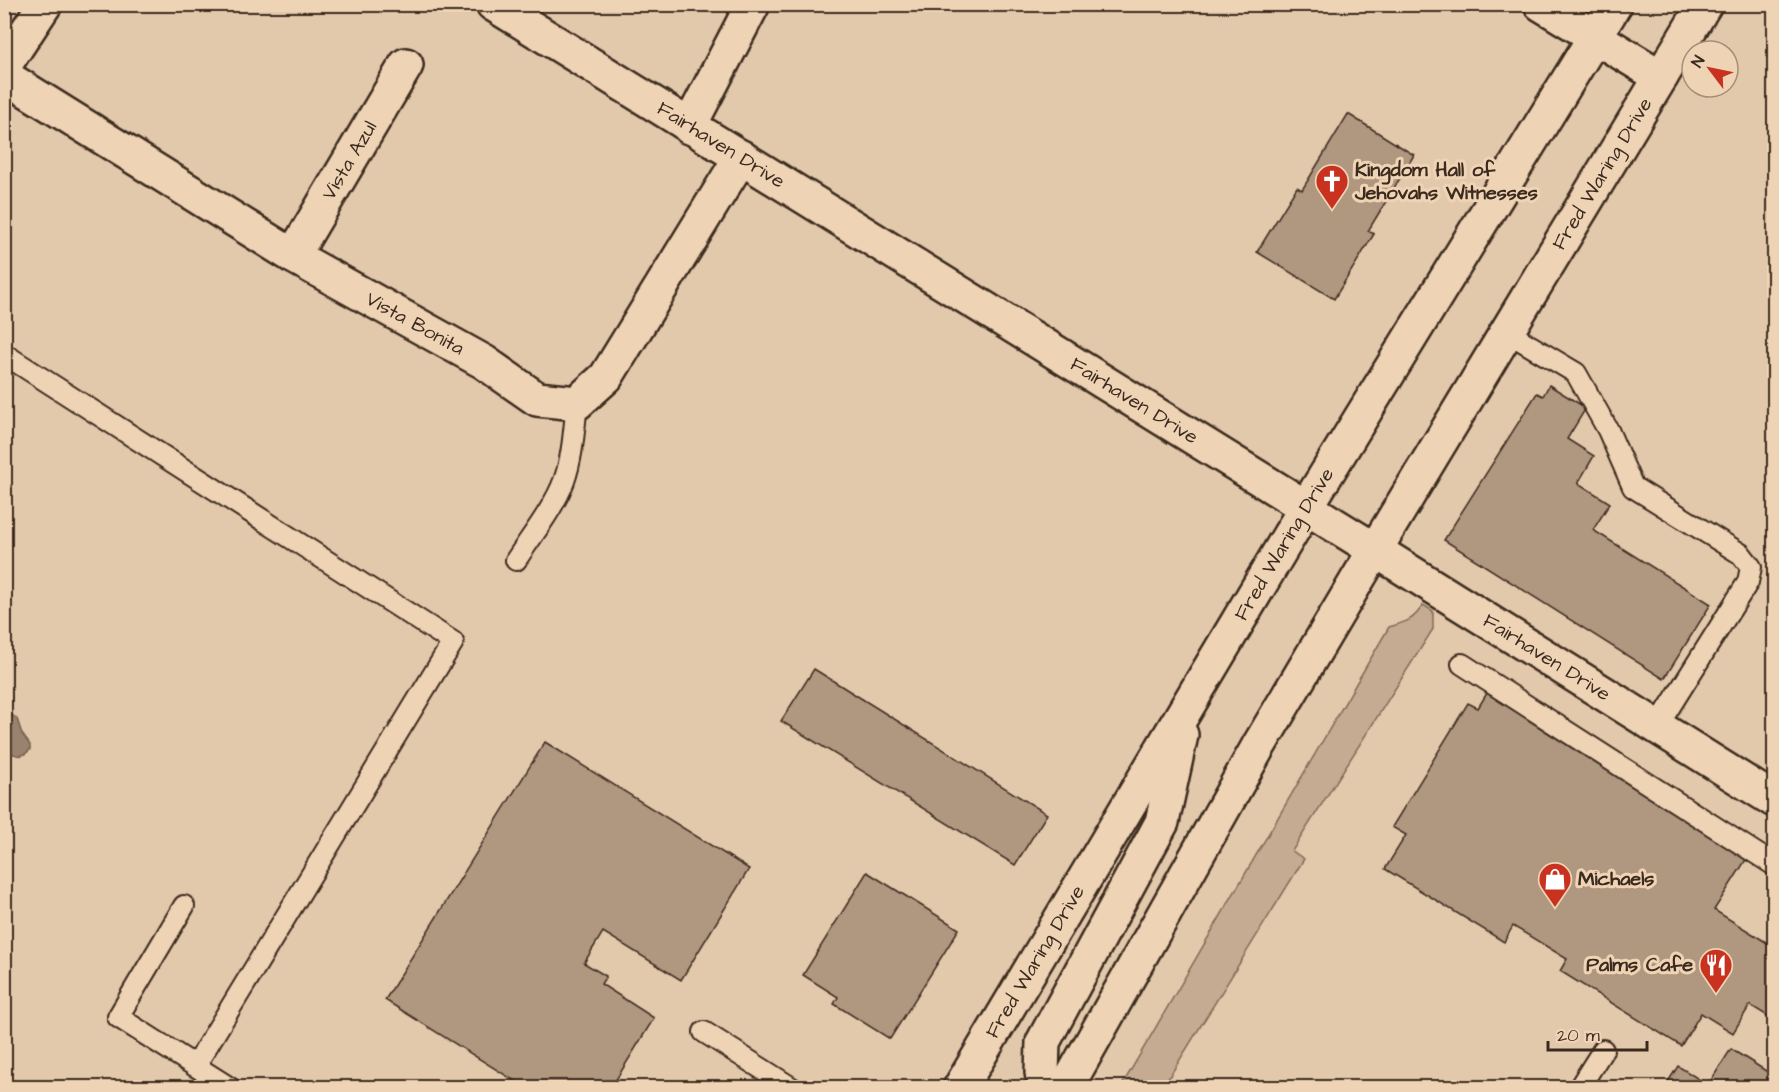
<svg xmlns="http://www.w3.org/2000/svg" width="1779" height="1092" viewBox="0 0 1779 1092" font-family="'Architects Daughter',sans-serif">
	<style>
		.green { fill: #c4ab91; stroke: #806a58; stroke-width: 1.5 }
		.water { fill: #9a836e; stroke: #745f4e; stroke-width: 1.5 }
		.building { fill: #af9780; stroke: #3b2a1e; stroke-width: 1.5 }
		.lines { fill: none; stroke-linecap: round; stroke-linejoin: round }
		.service-casing { stroke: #3b2a1e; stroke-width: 24 }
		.minor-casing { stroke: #3b2a1e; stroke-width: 38 }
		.secondary-casing { stroke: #3b2a1e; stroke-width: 38 }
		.service { stroke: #eed3b5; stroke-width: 20 }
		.minor { stroke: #eed3b5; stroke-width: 33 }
		.secondary { stroke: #eed3b5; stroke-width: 33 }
		.labels { text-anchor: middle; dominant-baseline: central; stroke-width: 6; stroke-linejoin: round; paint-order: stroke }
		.street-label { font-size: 20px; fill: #3b2a1e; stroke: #eed3b5 }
		.poi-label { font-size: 20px; font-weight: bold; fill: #3b2a1e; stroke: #eed3b5; text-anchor: start }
	</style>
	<rect width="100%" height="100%" fill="#e3c9ac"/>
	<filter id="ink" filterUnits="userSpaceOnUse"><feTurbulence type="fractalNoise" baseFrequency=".0167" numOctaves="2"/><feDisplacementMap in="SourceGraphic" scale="12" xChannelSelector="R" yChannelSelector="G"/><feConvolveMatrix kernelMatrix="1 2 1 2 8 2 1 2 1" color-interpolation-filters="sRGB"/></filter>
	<g filter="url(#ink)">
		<path class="green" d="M1423 605 1433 611V629L1292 851 1304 859 1163 1087H1121L1389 627C1406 622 1413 621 1423 605Z"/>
		<path class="water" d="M4 714 12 715 17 719 22 734 30 745V750C19 760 16 754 5 750Z"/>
		<g class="building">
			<path d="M1348 114 1414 155 1368 231 1374 234 1334 299 1257 252 1297 187 1302 190Z"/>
			<path d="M1549 385 1586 408 1567 439 1594 456 1578 483 1610 503 1593 530 1711 604 1664 679 1444 540 1537 393 1543 396Z"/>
			<path d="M814 669 1047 814 1015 865 781 721Z"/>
			<path d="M1487 693 1749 855 1714 910 1774 947V1020L1750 1005 1733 1033 1701 1013 1681 1046 1560 971 1567 959 1513 926 1504 942 1385 869 1406 835 1392 827 1468 703 1478 708Z"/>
			<path d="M545 742 749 869 681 980 603 932 584 963 606 976 601 984 654 1018 611 1088H526L385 1000Z"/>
			<path d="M867 872 959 929 890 1039 834 1004 838 997 803 975Z"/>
			<path d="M1731 1049 1774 1076V1088H1664L1678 1066 1708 1085Z"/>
		</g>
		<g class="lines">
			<defs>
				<g id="service">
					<path d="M1507 332 1576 373 1608 430 1633 487 1741 554 1751 567 1748 582 1657 727"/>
					<path d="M4 354 453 642 195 1066"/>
					<path d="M516 560C531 537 555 506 564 481 573 456 574 428 577 403"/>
					<path d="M1462 664 1774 865"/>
					<path d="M184 906 118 1017 230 1088"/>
					<path d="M704 1032 792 1088"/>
					<path d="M1579 1088 1603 1050"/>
				</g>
				<g id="minor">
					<path id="s1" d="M493 4 1375 550 1774 800"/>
					<path d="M1541 4 1661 77"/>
					<path d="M4 66 45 4"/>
					<path id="s2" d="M4 76 293 256 484 362 537 399 577 403 606 377 741 157"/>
					<path d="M689 127 753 4"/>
					<path id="s3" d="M293 256 406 65"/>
				</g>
				<g id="secondary">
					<path id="s4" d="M960 1088 1305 509 1615 4"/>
					<path d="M1052 1088 1042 1073 1043 1042 1162 822 1181 735"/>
					<path id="s5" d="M1066 1088 1258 747 1375 550 1705 4"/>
				</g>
			</defs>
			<use href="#service" class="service-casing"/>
			<use href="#minor" class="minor-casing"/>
			<use href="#secondary" class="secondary-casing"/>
			<use href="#service" class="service"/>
			<use href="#minor" class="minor"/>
			<use href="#secondary" class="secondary"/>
		</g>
	</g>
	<defs>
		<symbol id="church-pin" viewBox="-11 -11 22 30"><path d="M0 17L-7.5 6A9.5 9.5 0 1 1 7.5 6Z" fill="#c8321e" stroke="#eed3b5"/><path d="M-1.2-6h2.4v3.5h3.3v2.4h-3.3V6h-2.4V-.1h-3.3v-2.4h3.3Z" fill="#fff"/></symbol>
		<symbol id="shop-pin" viewBox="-11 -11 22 30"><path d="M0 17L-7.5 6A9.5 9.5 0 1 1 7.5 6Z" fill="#c8321e" stroke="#eed3b5"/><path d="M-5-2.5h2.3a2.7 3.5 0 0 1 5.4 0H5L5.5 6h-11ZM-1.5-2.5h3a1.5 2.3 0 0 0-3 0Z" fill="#fff"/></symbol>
		<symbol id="restaurant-pin" viewBox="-11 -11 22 30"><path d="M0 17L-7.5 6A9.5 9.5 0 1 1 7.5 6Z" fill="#c8321e" stroke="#eed3b5"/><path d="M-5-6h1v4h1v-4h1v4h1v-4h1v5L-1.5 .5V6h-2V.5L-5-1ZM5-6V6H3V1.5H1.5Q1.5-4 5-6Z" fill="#fff"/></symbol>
	</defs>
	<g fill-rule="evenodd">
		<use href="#church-pin" x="1313" y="162" width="38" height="52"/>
		<use href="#shop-pin" x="1536" y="860" width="38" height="52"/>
		<use href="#restaurant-pin" x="1697" y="946" width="38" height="52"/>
	</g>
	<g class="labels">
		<g class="street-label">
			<text stroke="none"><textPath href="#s1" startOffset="268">Fairhaven Drive</textPath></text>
			<text stroke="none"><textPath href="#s3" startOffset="111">Vista Azul</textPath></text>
			<text stroke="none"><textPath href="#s5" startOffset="1060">Fred Waring Drive</textPath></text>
			<text stroke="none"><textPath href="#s2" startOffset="480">Vista Bonita</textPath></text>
			<text stroke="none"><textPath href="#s1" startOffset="754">Fairhaven Drive</textPath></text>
			<text stroke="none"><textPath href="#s4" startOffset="633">Fred Waring Drive</textPath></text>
			<text stroke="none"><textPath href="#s1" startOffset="1240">Fairhaven Drive</textPath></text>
			<text stroke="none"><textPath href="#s4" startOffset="147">Fred Waring Drive</textPath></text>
		</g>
		<g class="poi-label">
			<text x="1355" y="170">Kingdom Hall of<tspan x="1355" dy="23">Jehovahs Witnesses</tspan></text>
			<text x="1578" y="879">Michaels</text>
			<text x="1693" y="965" text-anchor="end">Palms Cafe</text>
		</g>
	</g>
	<rect width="1779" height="1092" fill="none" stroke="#eed3b5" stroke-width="24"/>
	<rect x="12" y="12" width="1755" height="1068" fill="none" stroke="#3b2a1e" stroke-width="2" filter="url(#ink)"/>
	<g transform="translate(1710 69) rotate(302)"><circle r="28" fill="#eed3b5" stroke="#a68f79" stroke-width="1.5"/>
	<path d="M0-4.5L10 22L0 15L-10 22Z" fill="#c8321e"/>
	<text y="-9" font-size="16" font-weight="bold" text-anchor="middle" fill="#3b2a1e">N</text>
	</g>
	<path d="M1548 1041v9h99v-9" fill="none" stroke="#3b2a1e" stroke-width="3"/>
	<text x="1557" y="1041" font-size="18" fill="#3b2a1e" stroke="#eed3b5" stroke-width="4.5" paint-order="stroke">20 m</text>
</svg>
